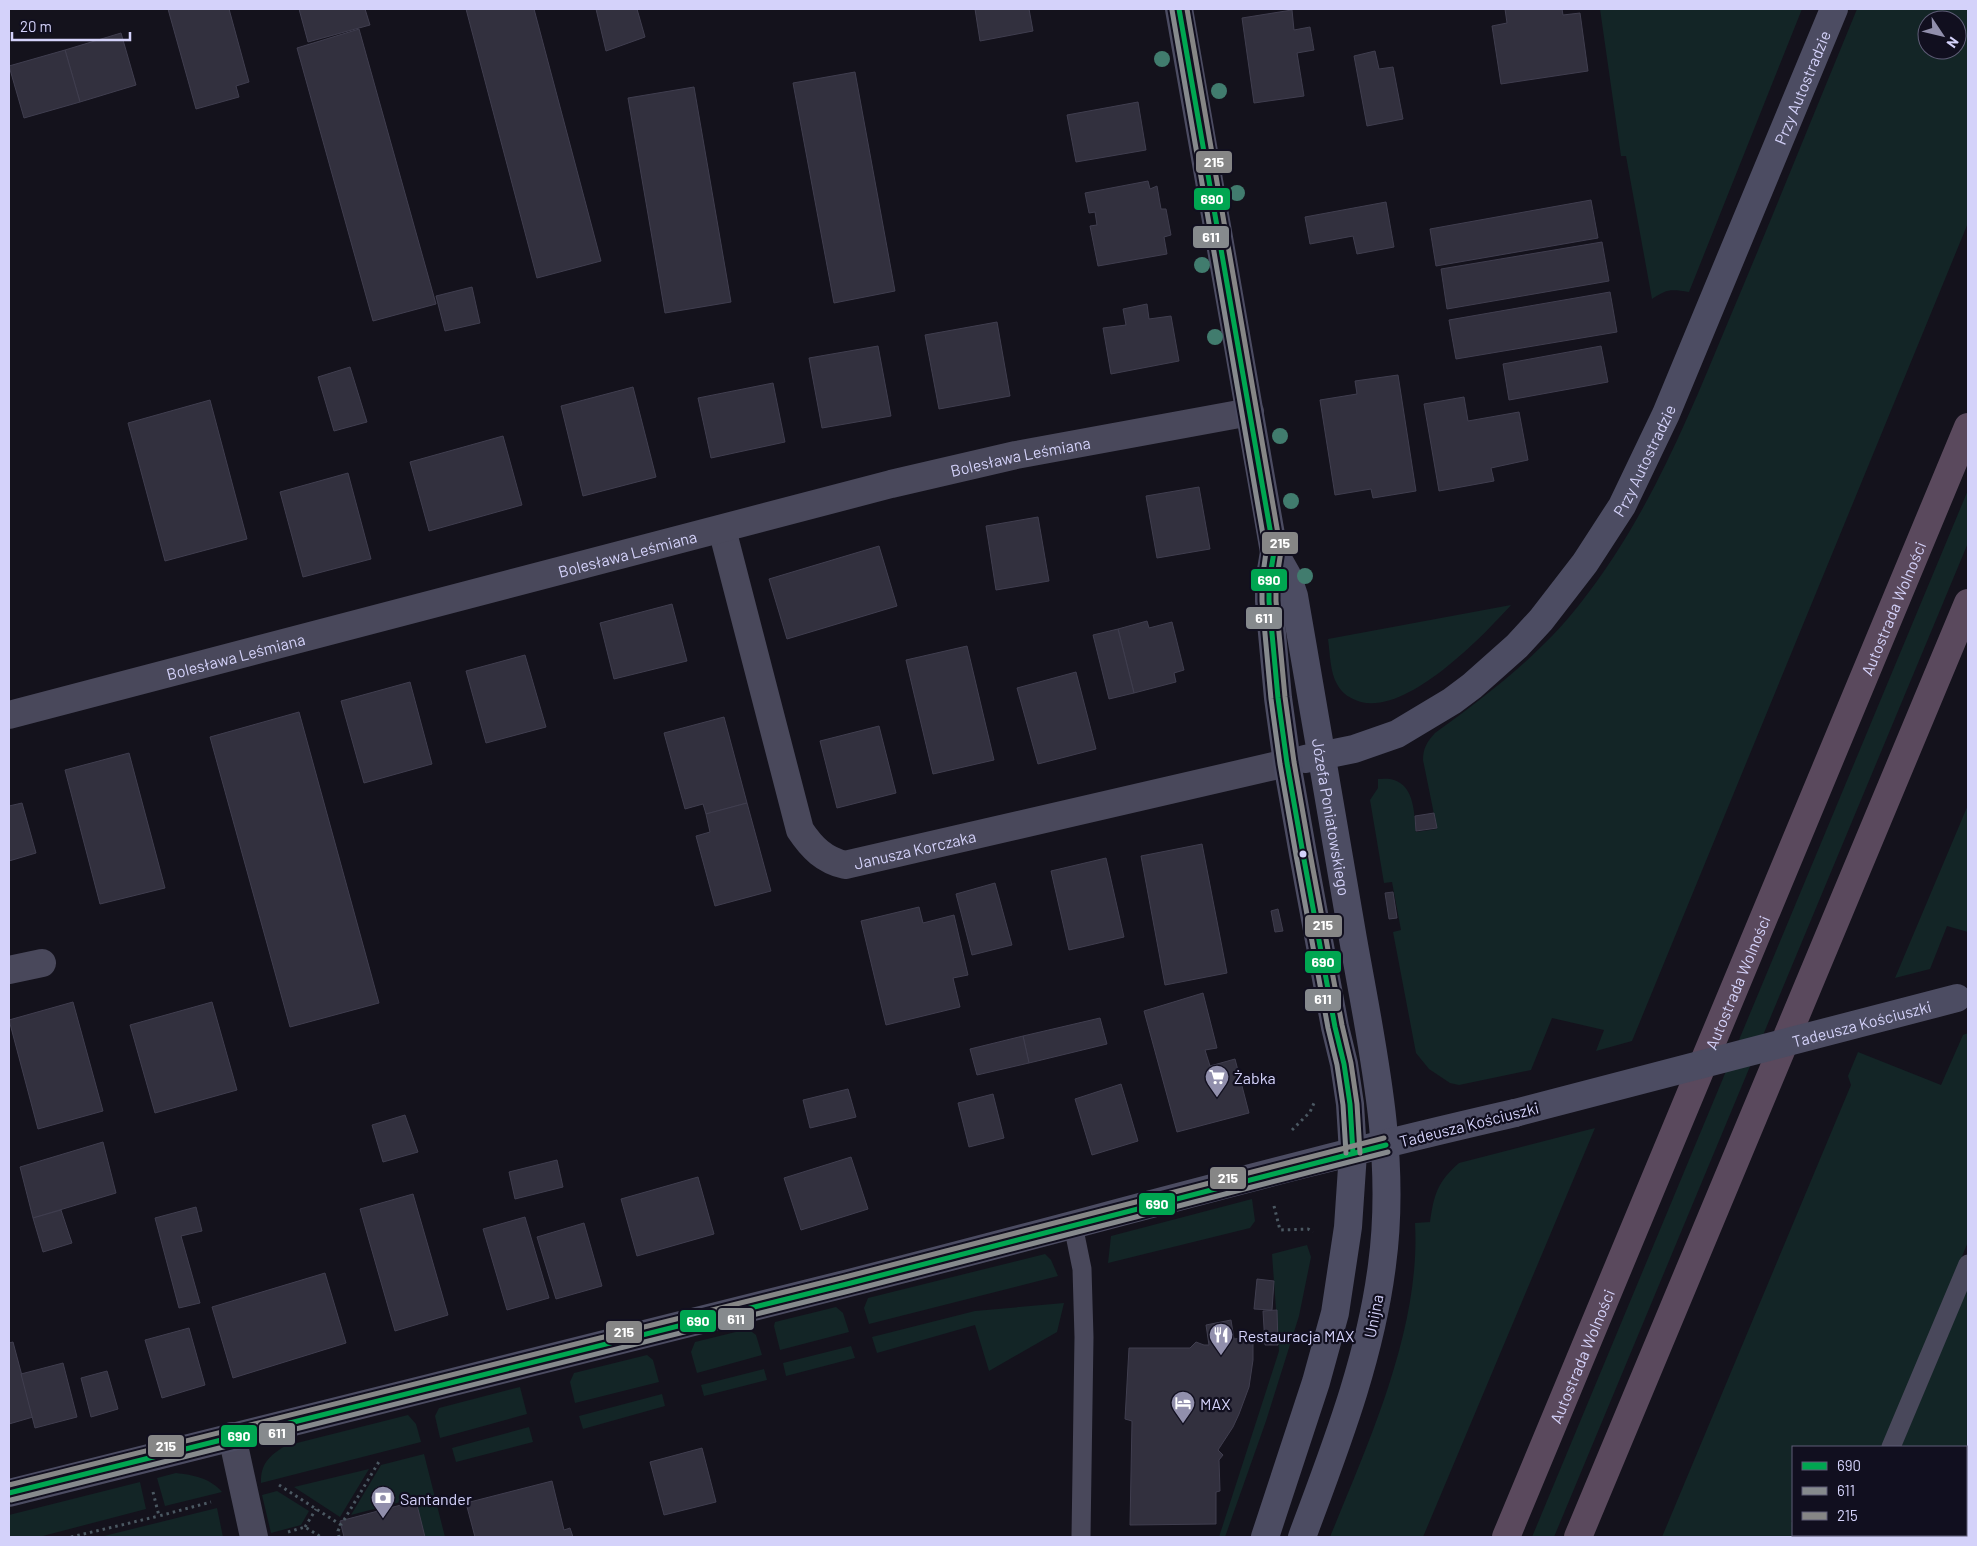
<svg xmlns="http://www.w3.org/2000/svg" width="1977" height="1546" viewBox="0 0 1977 1546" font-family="Barlow,sans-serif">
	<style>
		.green { fill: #132526; fill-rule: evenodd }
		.building { fill: #32303e; stroke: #403e4f }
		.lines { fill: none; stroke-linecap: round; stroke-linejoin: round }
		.path { stroke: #4b5862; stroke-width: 3; stroke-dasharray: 2.5 4; stroke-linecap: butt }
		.lane { stroke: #49485b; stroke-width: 19 }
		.street { stroke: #49485b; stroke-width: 28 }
		.secondary { stroke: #4c4c62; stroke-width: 28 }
		.highway { stroke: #5a495d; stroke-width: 28 }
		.secondary-bridge { stroke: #4c4c62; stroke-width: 28 }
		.bus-1-casing { stroke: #110f1f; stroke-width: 9 }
		.bus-2-casing { stroke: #110f1f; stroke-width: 9 }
		.bus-3-casing { stroke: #110f1f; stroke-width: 9 }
		.bus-1 { stroke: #00a651; stroke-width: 5 }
		.bus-2 { stroke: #868a8d; stroke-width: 5 }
		.bus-3 { stroke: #868686; stroke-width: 5 }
		.tree { fill: #417c6e }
		.bus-dot { fill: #d4d2fa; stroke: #110f1f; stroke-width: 2 }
		.labels { text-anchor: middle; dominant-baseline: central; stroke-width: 4.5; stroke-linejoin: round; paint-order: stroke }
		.street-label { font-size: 16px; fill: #d4d2fa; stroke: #110f1f }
		.poi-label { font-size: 16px; fill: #d4d2fa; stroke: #110f1f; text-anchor: start }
		.line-badge { stroke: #110f1f; stroke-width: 2 }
		.badge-label { font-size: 14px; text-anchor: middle; font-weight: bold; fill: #fff }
	</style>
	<rect width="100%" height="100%" fill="#14121c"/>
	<g class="green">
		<path d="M1600 9H1802L1689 292C1670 289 1667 289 1652 299L1626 156H1621Z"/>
		<path d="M1857 9H1968V223L1632 1041 1596 1051 1604 1030 1552 1018 1531 1070 1459 1085 1450 1083 1429 1069 1416 1053 1393 932 1401 930 1392 882 1384 883 1370 800 1378 788V779C1382 779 1389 778 1394 780 1415 787 1414 814 1416 832L1437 829 1423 760C1423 748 1427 742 1435 733 1487 695 1539 656 1579 605 1647 519 1686 423 1728 322 1772 218 1814 113 1857 9ZM1927 20H1957V50H1927Z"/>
		<path d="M1968 490V543L1554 1537H1532Z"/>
		<path d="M1511 605C1482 637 1408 714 1361 702 1351 699 1342 694 1337 684 1330 672 1330 653 1328 639Z"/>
		<path d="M1968 805V932L1947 926 1930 969 1895 978Z"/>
		<path d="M1968 1033V1242L1882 1447H1793V1517L1791 1522H1793V1535H1845L1844 1537H1662L1851 1085 1848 1076 1858 1052 1941 1085 1963 1035Z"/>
		<path d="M1595 1128 1423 1537H1330C1369 1441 1421 1328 1415 1223L1430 1222C1434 1195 1437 1182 1459 1163Z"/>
		<path d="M1252 1199 1255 1221 1250 1228 1108 1263 1111 1236Z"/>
		<path d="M1307 1245 1311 1257 1299 1316 1266 1421 1225 1537H1219L1279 1351 1272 1254Z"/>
		<path d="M1045 1254 1051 1260 1058 1276 869 1324 864 1308 868 1298Z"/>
		<path d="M1968 1287V1507H1966V1447H1901Z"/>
		<path d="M1064 1303 1057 1332 989 1371 975 1325 877 1353 872 1337 975 1311Z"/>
		<path d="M836 1307 843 1313 849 1332 780 1350 774 1326 775 1322Z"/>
		<path d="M748 1329 756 1335 762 1355 697 1373 691 1352 695 1342Z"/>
		<path d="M851 1346 855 1358 786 1376 783 1363Z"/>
		<path d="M647 1355 653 1360 659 1382 575 1403 570 1382 574 1373Z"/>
		<path d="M764 1369 767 1380 704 1396 701 1385Z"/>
		<path d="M520 1387 527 1414 440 1438 435 1416 439 1408Z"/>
		<path d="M662 1394 665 1406 583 1429 579 1416Z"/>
		<path d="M408 1415 416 1424 421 1442 261 1483C260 1464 270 1455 285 1446Z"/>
		<path d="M529 1427 533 1442 456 1462 452 1448Z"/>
		<path d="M424 1454 445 1537H425L416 1502H413L412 1499 351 1515 381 1465Z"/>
		<path d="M369 1469 340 1517 294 1487Z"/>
		<path d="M176 1473C193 1475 210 1478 222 1492L165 1506 157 1478Z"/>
		<path d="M140 1482 146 1509 39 1537H9V1515Z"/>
		<path d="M277 1491 309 1511 301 1525 271 1533 262 1495Z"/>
		<path d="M217 1508 223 1537H100Z"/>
		<path d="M1864 1535H1956L1955 1537H1863Z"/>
	</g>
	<g class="building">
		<path d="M168 9H229L249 82 236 86 239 97 196 109Z"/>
		<path d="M299 9H365L370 25 308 42Z"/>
		<path d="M466 9H534L601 261 537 278Z"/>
		<path d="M596 9H637L645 37 606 51Z"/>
		<path d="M975 9H1029L1033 31 980 41Z"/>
		<path d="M1505 9H1562L1563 15 1580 13 1588 71 1501 84 1492 26 1507 23Z"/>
		<path d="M1292 10 1294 30 1310 27 1314 50 1297 53 1304 96 1254 103 1242 18Z"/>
		<path d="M359 29 436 304 373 321 297 48Z"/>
		<path d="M121 33 136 85 80 102 65 50Z"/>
		<path d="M65 50 80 102 24 118 9 66Z"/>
		<path d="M1375 51 1379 69 1393 67 1403 119 1367 126 1354 56Z"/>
		<path d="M855 72 895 291 834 303 793 83Z"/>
		<path d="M694 87 731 302 665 313 628 98Z"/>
		<path d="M1138 102 1146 150 1076 162 1067 115Z"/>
		<path d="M1148 181 1150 189 1157 186 1161 209H1166L1171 235 1164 237 1167 254 1098 266 1090 226 1097 225 1095 212 1089 213 1085 193Z"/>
		<path d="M1591 200 1598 238 1436 266 1430 229Z"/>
		<path d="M1386 202 1394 247 1357 254 1353 236 1310 244 1305 217Z"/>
		<path d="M1602 242 1609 281 1447 309 1441 269Z"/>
		<path d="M472 287 480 323 445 331 436 296Z"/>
		<path d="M1610 292 1617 332 1456 359 1449 320Z"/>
		<path d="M1147 304 1149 319 1171 316 1179 361 1111 374 1103 328 1126 325 1123 309Z"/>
		<path d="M997 322 1010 396 939 409 925 335Z"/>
		<path d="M878 346 891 416 822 428 809 358Z"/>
		<path d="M1601 346 1608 382 1509 400 1503 364Z"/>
		<path d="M350 367 367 422 334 431 318 377Z"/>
		<path d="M1398 375 1416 491 1373 498 1371 489 1335 495 1320 400 1357 394 1355 381Z"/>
		<path d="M773 383 785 442 711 458 698 398Z"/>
		<path d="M633 387 656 477 583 496 561 406Z"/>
		<path d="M1464 397 1468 421 1519 412 1528 460 1491 468 1494 481 1439 491 1424 404Z"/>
		<path d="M210 400 247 539 165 561 128 423Z"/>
		<path d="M503 436 522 505 429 531 410 462Z"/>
		<path d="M348 473 371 559 303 577 280 492Z"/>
		<path d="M1199 487 1210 549 1157 558 1146 496Z"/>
		<path d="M1038 517 1049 581 996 590 986 526Z"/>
		<path d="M879 546 897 606 787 639 769 579Z"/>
		<path d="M672 604 687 661 614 679 600 623Z"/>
		<path d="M1147 621 1149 628 1172 622 1184 670 1174 673 1176 682 1134 693 1118 629Z"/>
		<path d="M1118 629 1134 693 1109 699 1093 635Z"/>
		<path d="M967 646 994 760 933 774 906 660Z"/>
		<path d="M525 655 546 727 486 743 466 671Z"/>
		<path d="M1076 672 1096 749 1038 764 1017 688Z"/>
		<path d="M410 682 432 764 364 783 341 701Z"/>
		<path d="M299 712 379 1003 290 1027 210 737Z"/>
		<path d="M724 717 747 803 706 814 703 804 685 809 664 733Z"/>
		<path d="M879 726 896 793 837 808 820 741Z"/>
		<path d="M129 753 165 888 100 904 65 770Z"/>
		<path d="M22 803 36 853 9 861V806Z"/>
		<path d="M747 803 771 891 715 906 696 836 710 832 706 814Z"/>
		<path d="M1434 813 1437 828 1416 831 1415 816Z"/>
		<path d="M1202 844 1227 973 1165 985 1141 856Z"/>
		<path d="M1106 858 1124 937 1069 950 1051 871Z"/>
		<path d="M995 883 1012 945 972 955 956 894Z"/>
		<path d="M1393 892 1397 918 1389 919 1385 893Z"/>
		<path d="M919 907 923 923 954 915 968 975 953 978 960 1007 886 1025 861 921Z"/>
		<path d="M1278 909 1283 931 1275 932 1271 911Z"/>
		<path d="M1203 993 1217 1048 1205 1050 1210 1066 1235 1059 1249 1113 1177 1132 1144 1011Z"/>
		<path d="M73 1002 103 1111 38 1129 9 1020Z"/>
		<path d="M212 1002 237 1090 155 1113 130 1025Z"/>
		<path d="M1100 1018 1107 1044 1029 1063 1023 1036Z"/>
		<path d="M1023 1036 1029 1063 977 1075 970 1049Z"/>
		<path d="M1121 1084 1138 1141 1092 1155 1075 1099Z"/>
		<path d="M848 1089 856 1117 810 1128 803 1100Z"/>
		<path d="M993 1094 1004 1138 969 1147 958 1103Z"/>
		<path d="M405 1115 418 1152 383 1162 372 1125Z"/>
		<path d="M103 1142 116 1193 33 1218 20 1167Z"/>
		<path d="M851 1157 868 1209 801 1230 784 1178Z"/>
		<path d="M557 1160 563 1187 515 1199 509 1172Z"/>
		<path d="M698 1177 714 1234 637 1256 621 1199Z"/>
		<path d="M413 1194 448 1315 395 1331 360 1209Z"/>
		<path d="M196 1207 202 1231 181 1236 200 1303 179 1308 155 1218Z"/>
		<path d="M61 1210 72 1243 43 1252 33 1218Z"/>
		<path d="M525 1217 549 1298 507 1310 483 1229Z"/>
		<path d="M584 1223 602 1286 556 1299 537 1237Z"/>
		<path d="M325 1273 346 1343 233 1378 212 1307Z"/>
		<path d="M1257 1279 1274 1281 1272 1310 1254 1309Z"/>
		<path d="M1277 1310 1278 1345H1265L1263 1311Z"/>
		<path d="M1231 1320 1234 1339 1253 1337V1360L1249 1387 1239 1414 1233 1427 1218 1450 1223 1455 1219 1460 1220 1491 1216 1492V1524L1130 1525 1132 1421 1125 1419 1129 1348H1190L1196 1342 1204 1345H1209L1206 1325Z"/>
		<path d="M189 1328 205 1385 162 1398 145 1340Z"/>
		<path d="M13 1342 33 1417 9 1424V1343Z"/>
		<path d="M63 1363 77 1417 35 1428 21 1374Z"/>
		<path d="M107 1371 118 1409 91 1417 81 1378Z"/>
		<path d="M702 1448 716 1502 664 1515 650 1462Z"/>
		<path d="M552 1481 564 1530 570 1528 573 1537H475L466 1503Z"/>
		<path d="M416 1501 425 1537H344L340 1521Z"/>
	</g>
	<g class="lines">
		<g class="path">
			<path d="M1292 1130 1310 1112 1314 1103"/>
			<path d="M1274 1206 1280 1230 1308 1229 1313 1232"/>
			<path d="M279 1485 341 1525 338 1531 339 1537"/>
			<path d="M153 1492 159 1516 211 1502"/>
			<path d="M1966 1513H1968"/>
			<path d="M344 1520 380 1460"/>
			<path d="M305 1527 316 1509"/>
			<path d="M288 1532 305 1527 321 1537"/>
			<path d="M71 1537 159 1516"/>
		</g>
		<g class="lane">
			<path d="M1073 1225 1082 1269 1084 1337 1081 1537"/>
			<path d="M1891 1447 1968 1264"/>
			<path d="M1853 1537 1854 1535"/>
		</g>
		<g class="street">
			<path id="s1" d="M722 529 800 830C812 848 824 860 845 865L1287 763"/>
			<path id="s2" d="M9 715 891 484 1016 455 1250 412"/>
			<path d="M9 970 42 963"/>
			<path d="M232 1436 254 1537"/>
		</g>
		<g class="secondary">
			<path id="s3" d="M1179 9 1274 552 1287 575 1294 596C1314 710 1333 824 1353 939 1372 1047 1397 1154 1382 1265 1370 1360 1335 1448 1302 1537"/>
			<path id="s4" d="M1305 759 1354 749 1397 734 1452 701 1472 686 1517 646 1541 620 1585 563 1622 506 1666 414 1834 9"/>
			<path d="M9 1493C289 1422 569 1354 849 1283 1071 1227 1291 1164 1515 1113"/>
			<path d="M1265 1537 1316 1382 1335 1313 1348 1227 1353 1153 1350 1104 1344 1064 1335 1027 1303 854 1287 763 1278 698 1269 601V582L1274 552"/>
		</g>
		<g class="highway">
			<path id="s5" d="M1506 1537 1968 427"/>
			<path d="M1578 1537 1968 603"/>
		</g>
		<path class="secondary-bridge" id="s6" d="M1515 1113 1957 998"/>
		<defs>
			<g id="bus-1">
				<path d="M1179 9 1274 552 1269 582V601L1278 698 1287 763 1303 854 1335 1027 1344 1064 1350 1104 1353 1153"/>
				<path d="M9 1493 847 1284 1386 1145"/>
			</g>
			<g id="bus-2">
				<path d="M1172 10 1266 552 1262 581V601L1271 699 1280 764 1296 855 1328 1028 1337 1065 1343 1105 1346 1153"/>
				<path d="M11 1500 849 1291 1388 1152"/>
			</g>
			<g id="bus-3">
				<path d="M1187 9 1281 551 1276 583V601L1285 697 1294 762 1310 853 1342 1025 1351 1063 1357 1104 1360 1153"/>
				<path d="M9 1485 845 1277 1384 1138"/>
			</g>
		</defs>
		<use href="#bus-1" class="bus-1-casing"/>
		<use href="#bus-2" class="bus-2-casing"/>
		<use href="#bus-3" class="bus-3-casing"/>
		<use href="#bus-1" class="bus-1"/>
		<use href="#bus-2" class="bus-2"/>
		<use href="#bus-3" class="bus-3"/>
	</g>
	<g class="tree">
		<circle cx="1162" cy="59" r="8"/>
		<circle cx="1219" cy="91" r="8"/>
		<circle cx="1237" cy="193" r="8"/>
		<circle cx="1202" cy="265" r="8"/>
		<circle cx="1215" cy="337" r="8"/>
		<circle cx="1280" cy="436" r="8"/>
		<circle cx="1291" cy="501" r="8"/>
		<circle cx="1305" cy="576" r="8"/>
	</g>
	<defs>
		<symbol id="supermarket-pin" viewBox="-11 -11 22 30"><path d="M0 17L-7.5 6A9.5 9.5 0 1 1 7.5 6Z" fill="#918fac" stroke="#110f1f"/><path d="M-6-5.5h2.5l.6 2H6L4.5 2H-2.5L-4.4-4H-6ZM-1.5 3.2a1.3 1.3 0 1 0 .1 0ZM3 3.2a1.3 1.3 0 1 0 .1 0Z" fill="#fff"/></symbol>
		<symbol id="restaurant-pin" viewBox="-11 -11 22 30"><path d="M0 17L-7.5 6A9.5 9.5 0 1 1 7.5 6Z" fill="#918fac" stroke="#110f1f"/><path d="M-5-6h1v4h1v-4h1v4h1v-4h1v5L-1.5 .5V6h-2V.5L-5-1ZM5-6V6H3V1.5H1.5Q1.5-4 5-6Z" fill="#fff"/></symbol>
		<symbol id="hotel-pin" viewBox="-11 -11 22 30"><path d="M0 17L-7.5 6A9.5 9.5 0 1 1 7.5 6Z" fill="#918fac" stroke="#110f1f"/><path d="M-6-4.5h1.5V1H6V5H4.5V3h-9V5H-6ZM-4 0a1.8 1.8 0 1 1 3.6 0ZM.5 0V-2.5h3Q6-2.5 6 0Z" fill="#fff"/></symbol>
		<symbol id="bank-pin" viewBox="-11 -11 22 30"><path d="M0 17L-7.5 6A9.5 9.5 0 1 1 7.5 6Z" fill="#918fac" stroke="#110f1f"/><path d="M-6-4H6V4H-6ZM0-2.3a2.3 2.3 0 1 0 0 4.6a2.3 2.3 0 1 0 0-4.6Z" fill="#fff"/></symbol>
	</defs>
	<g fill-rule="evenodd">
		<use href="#supermarket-pin" x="1203" y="1063" width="28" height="38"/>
		<use href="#restaurant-pin" x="1207" y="1321" width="28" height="38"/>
		<use href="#hotel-pin" x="1169" y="1389" width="28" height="38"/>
		<use href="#bank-pin" x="369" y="1484" width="28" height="38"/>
	</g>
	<circle class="bus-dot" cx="1303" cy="854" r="4.5"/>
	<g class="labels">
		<g class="street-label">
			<text stroke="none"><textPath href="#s4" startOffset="876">Przy Autostradzie</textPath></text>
			<text stroke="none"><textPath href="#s2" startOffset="1044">Bolesława Leśmiana</textPath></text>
			<text stroke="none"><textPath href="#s4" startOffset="471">Przy Autostradzie</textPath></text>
			<text stroke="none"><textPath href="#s2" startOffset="639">Bolesława Leśmiana</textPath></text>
			<text stroke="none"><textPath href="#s5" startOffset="1006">Autostrada Wolności</textPath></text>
			<text stroke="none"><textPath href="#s2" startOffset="234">Bolesława Leśmiana</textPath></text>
			<text stroke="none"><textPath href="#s3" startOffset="824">Józefa Poniatowskiego</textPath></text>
			<text stroke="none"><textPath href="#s1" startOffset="441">Janusza Korczaka</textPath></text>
			<text stroke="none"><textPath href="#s5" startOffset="601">Autostrada Wolności</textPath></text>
			<text stroke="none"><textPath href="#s6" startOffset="358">Tadeusza Kościuszki</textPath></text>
			<text transform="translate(1469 1124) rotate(-14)">Tadeusza Kościuszki</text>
			<text transform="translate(1373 1316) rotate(-79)">Unijna</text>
			<text stroke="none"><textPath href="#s5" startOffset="196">Autostrada Wolności</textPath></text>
		</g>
		<g class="poi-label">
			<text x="1234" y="1077">Żabka</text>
			<text x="1238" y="1335">Restauracja MAX</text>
			<text x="1200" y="1403">MAX</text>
			<text x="400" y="1498">Santander</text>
		</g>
	</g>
	<g class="line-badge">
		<rect x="1195" y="150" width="38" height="24" rx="5" fill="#868686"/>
		<rect x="1193" y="187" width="38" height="24" rx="5" fill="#00a651"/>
		<rect x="1192" y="225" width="38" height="24" rx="5" fill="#868a8d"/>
		<rect x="1261" y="531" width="38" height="24" rx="5" fill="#868686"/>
		<rect x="1250" y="568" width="38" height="24" rx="5" fill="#00a651"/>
		<rect x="1245" y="606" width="38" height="24" rx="5" fill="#868a8d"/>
		<rect x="1304" y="914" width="39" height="24" rx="5" fill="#868686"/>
		<rect x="1304" y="950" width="38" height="24" rx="5" fill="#00a651"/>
		<rect x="1304" y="988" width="38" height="24" rx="5" fill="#868a8d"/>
		<rect x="1209" y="1166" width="38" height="24" rx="5" fill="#868686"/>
		<rect x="1138" y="1192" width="38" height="24" rx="5" fill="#00a651"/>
		<rect x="717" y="1307" width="38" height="24" rx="5" fill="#868a8d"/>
		<rect x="679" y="1309" width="38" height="24" rx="5" fill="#00a651"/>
		<rect x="605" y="1320" width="38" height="24" rx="5" fill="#868686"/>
		<rect x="258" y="1422" width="38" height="24" rx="5" fill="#868a8d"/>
		<rect x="220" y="1424" width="38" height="24" rx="5" fill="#00a651"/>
		<rect x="147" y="1434" width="38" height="24" rx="5" fill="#868686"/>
	</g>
	<g class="badge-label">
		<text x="1214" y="167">215</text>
		<text x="1212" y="204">690</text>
		<text x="1211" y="242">611</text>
		<text x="1280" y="548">215</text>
		<text x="1269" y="585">690</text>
		<text x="1264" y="623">611</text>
		<text x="1323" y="930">215</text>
		<text x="1323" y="967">690</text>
		<text x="1323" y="1004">611</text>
		<text x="1228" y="1183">215</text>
		<text x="1157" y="1209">690</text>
		<text x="736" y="1324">611</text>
		<text x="698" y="1326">690</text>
		<text x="624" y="1337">215</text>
		<text x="277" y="1438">611</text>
		<text x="239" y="1441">690</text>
		<text x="166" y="1451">215</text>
	</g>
	<rect width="1977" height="1546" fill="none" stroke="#d4d2fa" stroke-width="20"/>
	<rect x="1792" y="1446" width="175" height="90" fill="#110f1f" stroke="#5f5d77"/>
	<rect x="1802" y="1462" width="25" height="8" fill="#00a651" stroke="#5f5d77"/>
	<text x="1837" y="1471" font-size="15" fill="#d4d2fa">690</text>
	<rect x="1802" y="1487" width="25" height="8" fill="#868a8d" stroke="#5f5d77"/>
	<text x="1837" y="1496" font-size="15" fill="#d4d2fa">611</text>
	<rect x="1802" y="1512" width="25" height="8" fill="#868686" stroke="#5f5d77"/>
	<text x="1837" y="1521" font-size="15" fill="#d4d2fa">215</text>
	<g transform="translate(1942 35) rotate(125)"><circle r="24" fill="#110f1f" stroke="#5f5d77"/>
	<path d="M0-4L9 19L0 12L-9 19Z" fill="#918fac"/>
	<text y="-8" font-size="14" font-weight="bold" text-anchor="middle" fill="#d4d2fa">N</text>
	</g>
	<path d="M12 32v8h118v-8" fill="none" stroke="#d4d2fa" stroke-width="2.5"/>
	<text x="20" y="32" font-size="15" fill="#d4d2fa" stroke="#110f1f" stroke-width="4" paint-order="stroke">20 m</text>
</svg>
